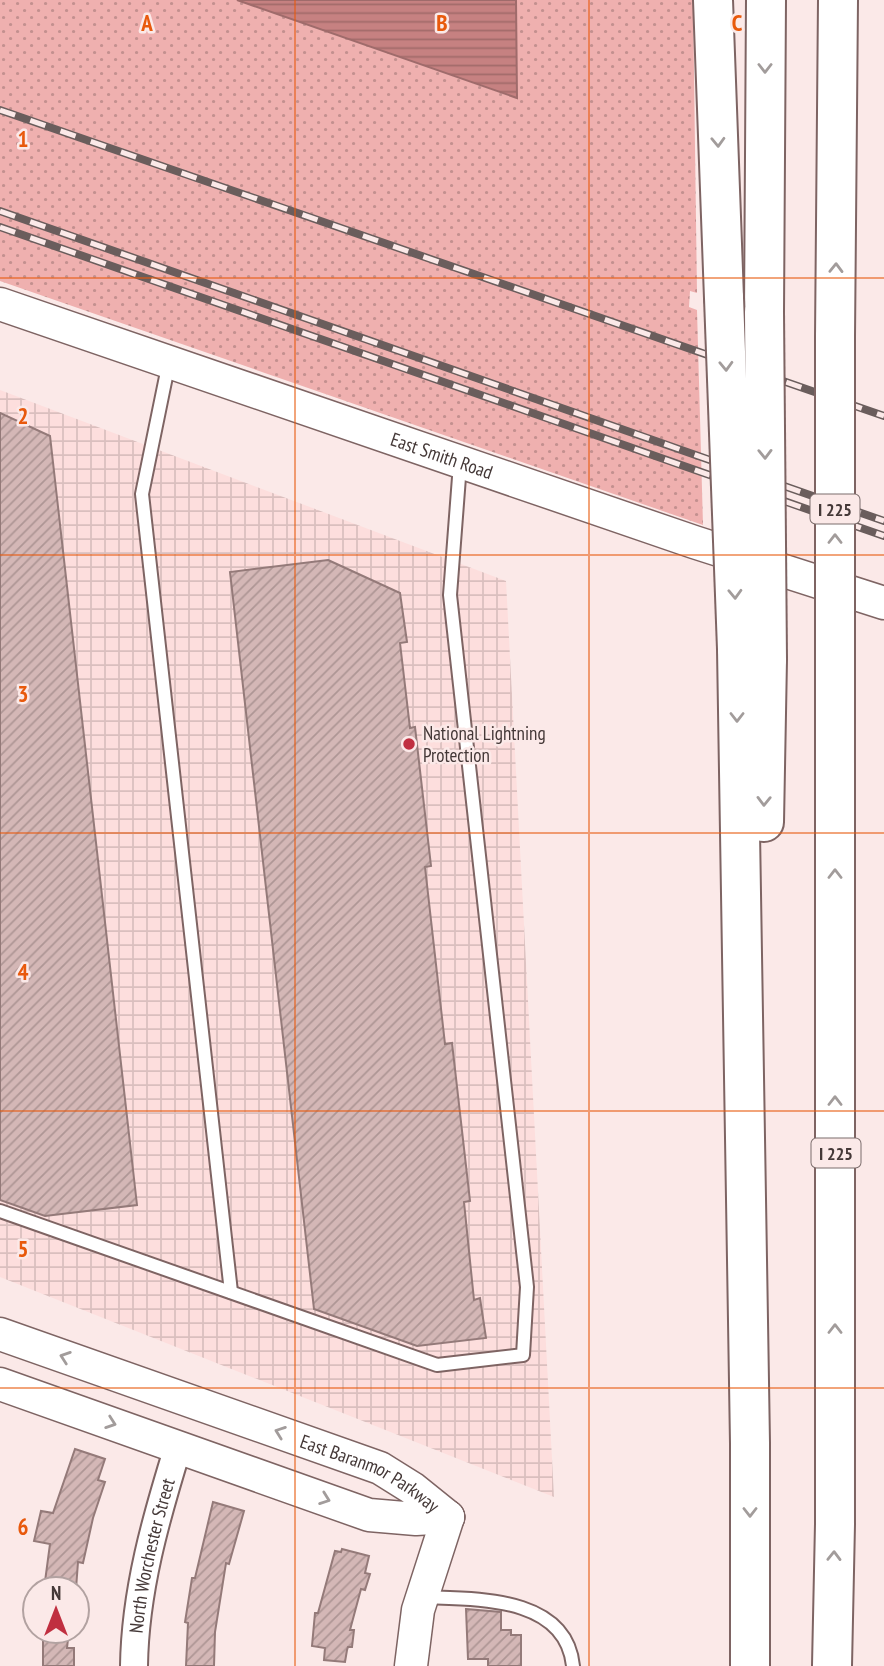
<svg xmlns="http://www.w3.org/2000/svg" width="884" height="1666" viewBox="0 0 884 1666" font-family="'PT Sans Narrow',sans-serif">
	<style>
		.industrial { fill: url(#industrial-grid) }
		.grass { fill: url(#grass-dots) }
		.water { fill: url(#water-rules); stroke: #9f6b6b; stroke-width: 2 }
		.building { fill: url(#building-hatch); stroke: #947a79; stroke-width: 2 }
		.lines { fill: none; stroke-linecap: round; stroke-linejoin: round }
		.service-casing { stroke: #7e6463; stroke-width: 16 }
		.minor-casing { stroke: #7e6463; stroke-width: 30 }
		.tertiary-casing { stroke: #7e6463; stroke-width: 35 }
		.motorway-casing { stroke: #7e6463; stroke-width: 42 }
		.service { stroke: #fff; stroke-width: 12 }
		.minor { stroke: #fff; stroke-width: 26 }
		.tertiary { stroke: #fff; stroke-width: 32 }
		.motorway { stroke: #fff; stroke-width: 38 }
		.rail-casing { stroke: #6a5d5c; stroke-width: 8 }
		.rail { stroke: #fbe9e8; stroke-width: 5; stroke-dasharray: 16; stroke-linecap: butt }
		.motorway-bridge-casing { stroke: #7e6463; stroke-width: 42; stroke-linecap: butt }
		.motorway-bridge { stroke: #fff; stroke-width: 38 }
		.oneway { stroke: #a29c9b }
		.grid { fill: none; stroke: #e8590c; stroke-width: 2; stroke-opacity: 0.55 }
		.poi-dot { fill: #c02f40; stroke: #fbe9e8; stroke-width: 2.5 }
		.labels { text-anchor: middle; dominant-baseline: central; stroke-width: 5; stroke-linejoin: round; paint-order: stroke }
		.shield { fill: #fbe9e8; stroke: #7b6d6c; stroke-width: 2 }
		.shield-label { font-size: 18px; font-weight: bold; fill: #443837 }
		.street-label { font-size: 19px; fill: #443837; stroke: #fbe9e8 }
		.poi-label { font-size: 19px; fill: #443837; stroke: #fbe9e8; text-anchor: start }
		.grid-label { font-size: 23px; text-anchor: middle; font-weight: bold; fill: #e8590c; stroke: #fbe9e8; stroke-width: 5; stroke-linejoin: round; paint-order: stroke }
	</style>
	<defs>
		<pattern id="industrial-grid" width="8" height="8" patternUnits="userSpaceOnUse" patternTransform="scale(1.75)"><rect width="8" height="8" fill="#fddedd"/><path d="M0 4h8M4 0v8" fill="none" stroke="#dabfbe"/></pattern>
		<pattern id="grass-dots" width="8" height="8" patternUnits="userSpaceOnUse" patternTransform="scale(1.75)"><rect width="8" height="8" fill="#efb0af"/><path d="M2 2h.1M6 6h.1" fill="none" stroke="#c3908f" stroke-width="1.8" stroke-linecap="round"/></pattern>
		<pattern id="water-rules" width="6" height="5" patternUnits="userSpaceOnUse" patternTransform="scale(1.75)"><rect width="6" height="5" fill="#c68181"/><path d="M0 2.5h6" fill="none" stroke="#a26b6a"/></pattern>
		<pattern id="building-hatch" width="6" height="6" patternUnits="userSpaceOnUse" patternTransform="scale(1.75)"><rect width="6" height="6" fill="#d4b7b6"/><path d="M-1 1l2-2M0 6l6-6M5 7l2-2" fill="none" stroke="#ae9695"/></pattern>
	</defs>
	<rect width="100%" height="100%" fill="#fbe9e8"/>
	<path class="industrial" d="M0 390 506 581 554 1497 0 1277Z"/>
	<path class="grass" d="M0 0H237L516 98V0H693L697 293 690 291 689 307 697 310 703 525 0 281Z"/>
	<path class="water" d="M237 0H516L517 98 254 6Z"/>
	<g class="building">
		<path d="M0 413 50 436 137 1205 45 1216 0 1200Z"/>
		<path d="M328 560 400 593 407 642 400 643 410 728 415 727 431 866 425 867 445 1044 452 1043 470 1201 464 1202 474 1300 480 1298 486 1338 417 1346 314 1309 230 572Z"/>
		<path d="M75 1449 105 1459 98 1480 105 1482 93 1518 83 1563 78 1562 76 1589H44L50 1544 34 1541 41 1511 53 1513Z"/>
		<path d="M213 1502 244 1511 229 1564 226 1563 215 1632 214 1666H186L188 1623 185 1622 192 1578H195Z"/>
		<path d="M342 1549 369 1556 365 1573 370 1574 365 1590 361 1589 350 1630H354L352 1647H348L347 1650 345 1662 324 1660 325 1648 312 1646 315 1613H318L335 1551 341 1552Z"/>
		<path d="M466 1609 501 1612V1630H511V1635H521V1666H488V1659H468Z"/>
		<path d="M43 1631H69L67 1648H74V1666H43Z"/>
	</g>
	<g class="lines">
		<defs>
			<g id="service">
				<path d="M169 362 142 494 231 1292"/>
				<path d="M0 1211 437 1365 523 1355 527 1287 450 595 460 464"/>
				<path d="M424 1597C476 1599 566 1596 573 1666"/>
			</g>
			<g id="minor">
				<path id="s1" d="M134 1666C135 1591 156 1518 178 1447"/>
			</g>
			<g id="tertiary">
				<path id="s2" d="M0 304 694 542 884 603"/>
				<path id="s3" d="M0 1334 380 1468 412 1488 448 1517"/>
				<path d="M0 1384 369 1515 416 1519 448 1517"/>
				<path d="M411 1666 418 1610 448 1517"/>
			</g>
			<g id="motorway">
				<path d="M713 0 724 298"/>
				<path d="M764 312 766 0"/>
				<path d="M835 337 838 0"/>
				<path d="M737 649 750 1443V1666"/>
				<path d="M764 822 767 659"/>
				<path d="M832 1666 835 1524V681"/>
			</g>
		</defs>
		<use href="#service" class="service-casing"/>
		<use href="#minor" class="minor-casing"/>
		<use href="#tertiary" class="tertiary-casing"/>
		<use href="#motorway" class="motorway-casing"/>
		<use href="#service" class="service"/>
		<use href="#minor" class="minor"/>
		<use href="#tertiary" class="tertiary"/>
		<use href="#motorway" class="motorway"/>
		<defs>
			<g id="rail">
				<path d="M0 110 884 416"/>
				<path d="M0 211 884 521"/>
				<path d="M0 227 884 536"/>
			</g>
		</defs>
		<use href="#rail" class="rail-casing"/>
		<use href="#rail" class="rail"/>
		<defs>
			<g id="motorway-bridge">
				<path d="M724 298 737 649"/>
				<path d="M764 312 767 659"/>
				<path d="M835 681V337"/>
			</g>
		</defs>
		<use href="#motorway-bridge" class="motorway-bridge-casing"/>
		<use href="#motorway-bridge" class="motorway-bridge"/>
	</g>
	<defs><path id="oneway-chevron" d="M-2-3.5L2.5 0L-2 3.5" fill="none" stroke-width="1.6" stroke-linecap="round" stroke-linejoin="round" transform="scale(1.75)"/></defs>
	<g class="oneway">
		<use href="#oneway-chevron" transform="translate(765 68) rotate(90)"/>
		<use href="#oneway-chevron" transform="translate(718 142) rotate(88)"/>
		<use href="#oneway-chevron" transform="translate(836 268) rotate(-89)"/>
		<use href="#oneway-chevron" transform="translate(726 366) rotate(88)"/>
		<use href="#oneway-chevron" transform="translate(765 454) rotate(89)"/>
		<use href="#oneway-chevron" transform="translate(835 539) rotate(-90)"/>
		<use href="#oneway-chevron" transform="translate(735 594) rotate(88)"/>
		<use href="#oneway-chevron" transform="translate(737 717) rotate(90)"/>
		<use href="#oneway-chevron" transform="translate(764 801) rotate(91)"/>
		<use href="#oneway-chevron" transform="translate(835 874) rotate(-90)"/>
		<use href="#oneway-chevron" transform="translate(835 1101) rotate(-90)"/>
		<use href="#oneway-chevron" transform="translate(835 1329) rotate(-90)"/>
		<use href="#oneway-chevron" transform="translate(65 1357) rotate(-161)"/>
		<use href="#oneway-chevron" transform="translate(111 1423) rotate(19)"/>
		<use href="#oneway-chevron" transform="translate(280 1432) rotate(-160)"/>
		<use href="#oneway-chevron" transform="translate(325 1499) rotate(20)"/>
		<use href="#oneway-chevron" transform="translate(750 1512) rotate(90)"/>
		<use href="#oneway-chevron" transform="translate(834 1556) rotate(-89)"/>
	</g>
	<path class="grid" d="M295 0V1666M589 0V1666M0 278H884M0 555H884M0 833H884M0 1111H884M0 1388H884"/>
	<circle class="poi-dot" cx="409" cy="744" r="7"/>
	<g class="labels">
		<g class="shield">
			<rect x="810.5" y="494.5" width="49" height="29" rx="5"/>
			<rect x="811.5" y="1138.5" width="49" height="29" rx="5"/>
		</g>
		<g class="shield-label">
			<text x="835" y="509">I 225</text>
			<text x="836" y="1153">I 225</text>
		</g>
		<g class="street-label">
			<text stroke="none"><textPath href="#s2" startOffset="467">East Smith Road</textPath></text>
			<text stroke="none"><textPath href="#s3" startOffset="396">East Baranmor Parkway</textPath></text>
			<text stroke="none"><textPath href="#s1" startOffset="112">North Worchester Street</textPath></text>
		</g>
		<g class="poi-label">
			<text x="423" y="733">National Lightning<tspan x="423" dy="22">Protection</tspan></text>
		</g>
	</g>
	<g class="grid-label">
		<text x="147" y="31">A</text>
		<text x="442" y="31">B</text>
		<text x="737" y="31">C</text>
		<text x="23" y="147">1</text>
		<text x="23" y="424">2</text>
		<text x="23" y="702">3</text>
		<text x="23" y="980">4</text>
		<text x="23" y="1257">5</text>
		<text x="23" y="1535">6</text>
	</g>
	<g transform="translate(56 1610)"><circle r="33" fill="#fbe9e8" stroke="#b2a2a1" stroke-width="2"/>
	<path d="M0-5L12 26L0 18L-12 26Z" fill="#c02f40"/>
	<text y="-10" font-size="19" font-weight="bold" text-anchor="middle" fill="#443837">N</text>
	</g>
</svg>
